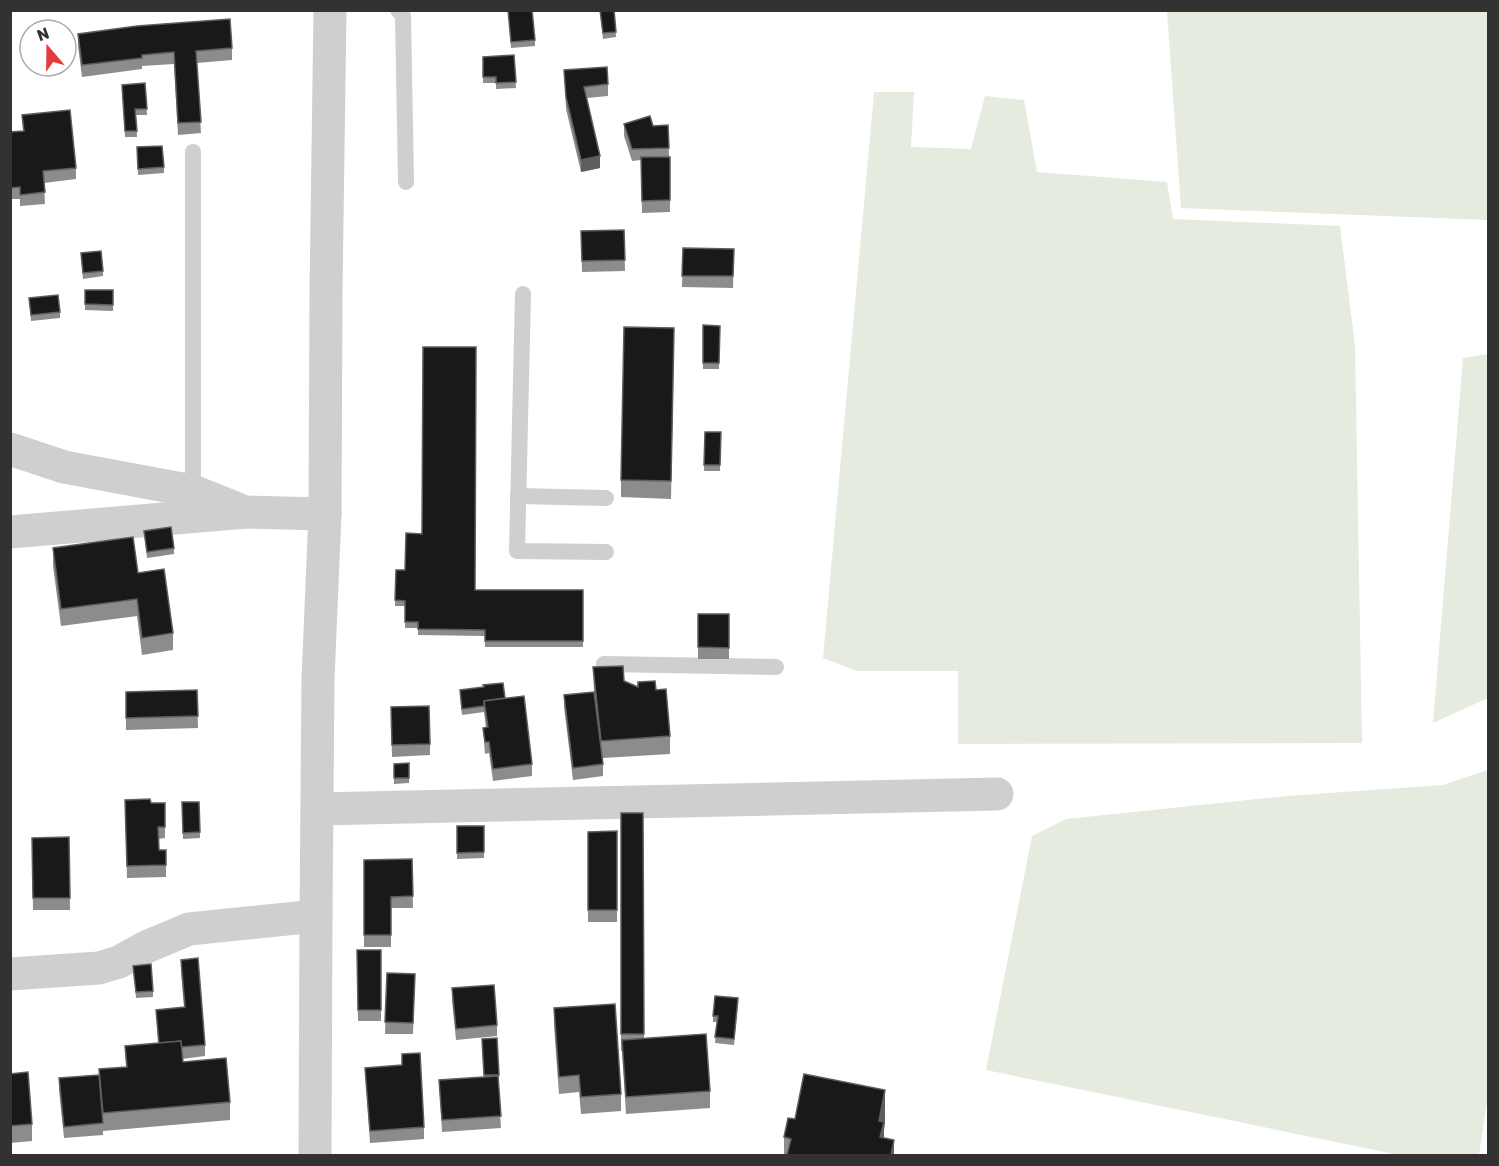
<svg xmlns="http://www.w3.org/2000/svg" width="1499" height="1166" viewBox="0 0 1499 1166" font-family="Rubik,sans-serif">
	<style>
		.green { fill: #e5ebde }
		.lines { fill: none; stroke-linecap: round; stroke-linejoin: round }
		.service { stroke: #cfcfcf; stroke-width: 16 }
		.minor { stroke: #cfcfcf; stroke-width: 33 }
		.tertiary { stroke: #cfcfcf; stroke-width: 33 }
		.wall { fill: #8c8c8c }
		.shaded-wall { fill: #5e5e5e }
		.building { fill: #191919; stroke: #5e5e5e; stroke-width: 1.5 }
	</style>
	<rect width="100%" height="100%" fill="#fff"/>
	<g class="green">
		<path d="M1167 11H1488V220L1181 208Z"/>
		<path d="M874 92H914L911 147 971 149 985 96 1024 100 1037 172 1167 182 1173 219 1340 226 1355 345 1362 743 958 744V671H857L823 658Z"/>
		<path d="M1488 354V698L1433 723 1463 358Z"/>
		<path d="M1488 770V1094L1479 1155H1399L986 1070 1032 836 1066 819 1287 796 1443 785Z"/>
	</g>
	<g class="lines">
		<g class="service">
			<path d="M398 10 403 16 406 182"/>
			<path d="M523 294 517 551 606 552"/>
			<path d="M193 491V152"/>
			<path d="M518 496 606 498"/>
			<path d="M604 664 776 667"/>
		</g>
		<g class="minor">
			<path d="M10 449 64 467 193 491 238 509"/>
			<path d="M10 532 246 512 325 514"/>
			<path d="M317 809 997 794"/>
			<path d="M10 974 99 968 119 962 146 947 189 929 316 916"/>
		</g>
		<path class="tertiary" d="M315 1156 316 916 318 678 325 514 326 292 330 10"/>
	</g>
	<g class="wall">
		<path d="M508 10 535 40V46L511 48Z"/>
		<path d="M600 10H614L616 37 603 39Z"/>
		<path d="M78 34 232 48V60L197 63 201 133 178 135 174 64 142 66V69L82 77 78 46Z"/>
		<path d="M514 55 516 88 496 89V83H483V57Z"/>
		<path d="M564 70 608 84V96L587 98 600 168 581 172 566 109Z"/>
		<path d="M145 83 147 115H136L137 137H125L122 91Z"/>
		<path d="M22 115 76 168V179L44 183 45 204 20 206V199H10V132L23 131Z"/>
		<path d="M624 124 653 126 668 125 669 157H670V212L642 213 641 160 632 161 624 136Z"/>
		<path d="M137 147 164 167V173L138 175Z"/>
		<path d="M624 230 625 271 582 272 581 231Z"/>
		<path d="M683 248 734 249 733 288 682 287Z"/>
		<path d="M81 253 103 271V276L83 279Z"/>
		<path d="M85 290H113V311L85 310Z"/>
		<path d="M29 298 60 312V318L31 321Z"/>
		<path d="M703 325 720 326 719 369H703Z"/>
		<path d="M674 345 671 499 621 497V480Z"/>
		<path d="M705 432H721L720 471H704Z"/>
		<path d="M144 531 174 548V554L147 558Z"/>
		<path d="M53 548 138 573 173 633V650L142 655 137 616 61 626 53 566Z"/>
		<path d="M396 570 475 590H583V647H485V636L418 635V628H405V606H395Z"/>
		<rect x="698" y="614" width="31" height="45"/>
		<path d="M593 667 638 687 656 690 670 736V754L603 758V776L573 780 564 707V695L594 692Z"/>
		<path d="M484 687 505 698 532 764V776L493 781 489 753 485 754 483 728H486L484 712 462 715 460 696V690Z"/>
		<path d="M197 690 198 728 126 730V692Z"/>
		<path d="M391 707 430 744V755L392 757Z"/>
		<path d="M409 763V783L394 784V764Z"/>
		<path d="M182 802H199L200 838 183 839Z"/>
		<path d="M151 803H165V838L158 839 159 850H166V877L127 878 125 812Z"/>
		<path d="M621 813H643L644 1038 710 1091V1108L626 1114 622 1051H621Z"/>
		<path d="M457 826H484V858L457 859Z"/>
		<path d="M617 831V922H588V832Z"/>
		<path d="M69 837 70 910H33L32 838Z"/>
		<path d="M412 859 413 908H391V947H364V860Z"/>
		<path d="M357 950H381V1021H358Z"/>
		<path d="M181 960 205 1045V1056L182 1059 183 1062 230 1102V1120L103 1131V1135L64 1138 59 1090V1078L99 1075 126 1067 125 1046 158 1043 156 1010 184 1007 181 971Z"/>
		<path d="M133 966 153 991V997L136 998Z"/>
		<path d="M387 973 415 974 413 1034H385Z"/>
		<path d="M452 988 497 1025V1036L456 1040 452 1000Z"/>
		<path d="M738 1004 734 1045 715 1043 717 1022H713V1016Z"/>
		<path d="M554 1008 621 1094V1111L581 1114 579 1092 559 1094 554 1025Z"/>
		<path d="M482 1045 499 1075 498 1081 501 1128 442 1132 439 1080 484 1077Z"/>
		<path d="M402 1054 424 1127V1139L370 1143 365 1068 402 1065Z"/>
		<path d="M10 1074 32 1124V1141L10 1143Z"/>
		<path d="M795 1119 885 1121 884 1130V1138L894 1155H784V1137Z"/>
	</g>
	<g class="shaded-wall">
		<path d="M600 156V168L581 172V160Z"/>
		<path d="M885 1090V1121L884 1130V1152L879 1151V1121Z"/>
		<path d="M894 1140V1155H891Z"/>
	</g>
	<g class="building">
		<path d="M508 10H532L535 40 511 42Z"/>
		<path d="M600 10H614L616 32 603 33Z"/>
		<path d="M230 19 232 48 196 51 201 122 178 123 174 52 142 55V58L82 65 78 34 137 26Z"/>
		<path d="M514 55 516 82 496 83V77H483V57Z"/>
		<path d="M607 67 608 84 584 87 600 156 581 160 566 97 564 70Z"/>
		<path d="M145 83 147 109H135L137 131H125L122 85Z"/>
		<path d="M70 110 76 168 43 171 45 192 20 195V187L10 188V132L24 131 22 115Z"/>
		<path d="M650 116 653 126 668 125 669 148 632 149 624 124Z"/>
		<path d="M162 146 164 167 138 169 137 147Z"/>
		<path d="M641 157H670V200L642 201Z"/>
		<path d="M624 230 625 260 582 261 581 231Z"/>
		<path d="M683 248 734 249 733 276H682Z"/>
		<path d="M101 251 103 271 83 273 81 253Z"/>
		<path d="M85 290H113V305L85 304Z"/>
		<path d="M58 295 60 312 31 315 29 298Z"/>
		<path d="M703 325 720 326 719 363H703Z"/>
		<path d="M624 327 674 328 671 481 621 480Z"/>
		<path d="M423 347H476L475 590H583V641H485V630L418 629V622H405V601L395 600 396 570H405L406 533 422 534Z"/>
		<path d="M705 432H721L720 465H704Z"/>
		<path d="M171 527 174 548 147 552 144 531Z"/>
		<path d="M133 537 138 573 164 569 173 633 142 638 137 599 61 609 53 548Z"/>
		<path d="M698 614H729V648L698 647Z"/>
		<path d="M623 666 624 681 638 687V682L655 681 656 690 666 689 670 736 601 741 593 667Z"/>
		<path d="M503 683 505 698 484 701V706L462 709 460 690 484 687 483 685Z"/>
		<path d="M197 690 198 716 126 718V692Z"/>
		<path d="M594 692 603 764 573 768 564 695Z"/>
		<path d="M524 696 532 764 493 769 489 742H485L483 728 488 727 484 701Z"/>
		<path d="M429 706 430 744 392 745 391 707Z"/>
		<path d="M409 763V778H394V764Z"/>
		<path d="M150 799 151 803H165V827H158L159 850H166V865L127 866 125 800Z"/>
		<path d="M182 802H199L200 832 183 833Z"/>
		<path d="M621 813H643L644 1034H621Z"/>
		<path d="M457 826H484V852L457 853Z"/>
		<path d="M617 831V910H588V832Z"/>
		<path d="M69 837 70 898H33L32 838Z"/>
		<path d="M412 859 413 896 391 897V935H364V860Z"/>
		<path d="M357 950H381V1010H358Z"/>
		<path d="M198 958 205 1045 181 1047V1041L159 1043 156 1010 185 1007 181 960Z"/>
		<path d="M151 964 153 991 136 992 133 966Z"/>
		<path d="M387 973 415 974 413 1023 385 1022Z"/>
		<path d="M494 985 497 1025 456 1029 452 988Z"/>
		<path d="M715 996 738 998 734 1039 715 1037 718 1016H713Z"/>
		<path d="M615 1004 621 1094 581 1097 579 1075 559 1077 554 1008Z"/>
		<path d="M706 1034 710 1091 626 1097 622 1040Z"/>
		<path d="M497 1038 499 1075H484L482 1039Z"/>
		<path d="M181 1041 183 1062 226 1058 230 1102 103 1113 99 1069 127 1067 125 1046Z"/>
		<path d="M420 1053 424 1127 370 1131 365 1068 402 1065V1054Z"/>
		<path d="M28 1072 32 1124 10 1126V1074Z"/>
		<path d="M804 1074 885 1090 879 1121 884 1122 880 1137 894 1140 891 1155H787L791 1139 784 1137 788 1118 795 1119Z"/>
		<path d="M99 1075 103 1123 64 1127 59 1078Z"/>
		<path d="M498 1076 501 1116 442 1120 439 1080Z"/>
	</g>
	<rect width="1499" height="1166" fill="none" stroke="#323232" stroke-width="24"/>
	<g transform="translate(48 48) rotate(340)"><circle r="28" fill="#ffffff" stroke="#adadad" stroke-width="1.5"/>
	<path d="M0-4.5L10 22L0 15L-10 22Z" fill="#e43a3d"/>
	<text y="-9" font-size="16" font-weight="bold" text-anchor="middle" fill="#323232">N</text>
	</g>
</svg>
